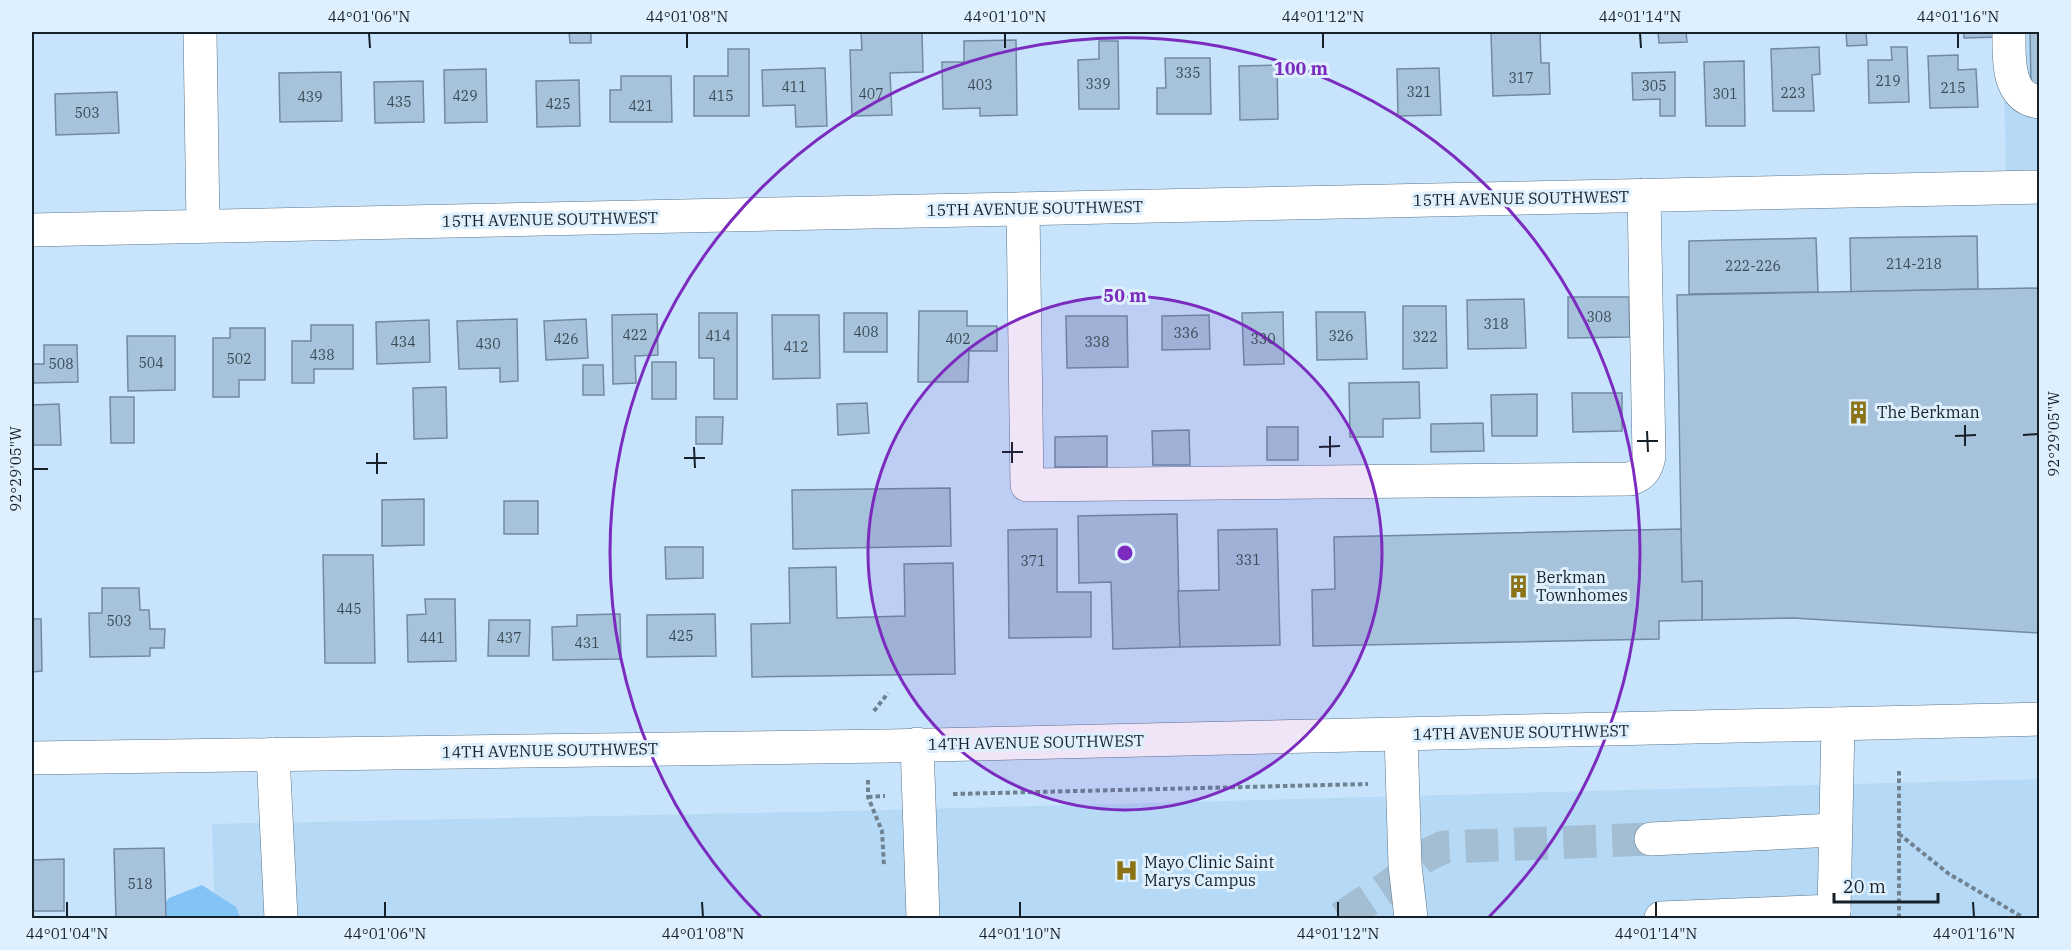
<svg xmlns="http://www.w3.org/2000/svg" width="2071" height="950" viewBox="0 0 2071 950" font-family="'IBM Plex Serif',serif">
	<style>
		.built { fill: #b6d9f6 }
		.green { fill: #83c4f6 }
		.building { fill: #a7c3db; stroke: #708ba1; stroke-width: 1.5 }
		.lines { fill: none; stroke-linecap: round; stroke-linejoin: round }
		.minor-tunnel { stroke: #a3bdd2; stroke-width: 33; stroke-dasharray: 33 16; stroke-linecap: butt }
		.minor-casing { stroke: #5a758a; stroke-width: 34 }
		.path { stroke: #6e8292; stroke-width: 4; stroke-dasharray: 4.5 3; stroke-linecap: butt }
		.minor { stroke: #fff; stroke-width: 33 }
		.ticks { fill: none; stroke: #152028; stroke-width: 2 }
		.ring { fill: none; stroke: #7b2cbf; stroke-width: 3 }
		.labels { text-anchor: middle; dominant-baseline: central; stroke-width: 6; stroke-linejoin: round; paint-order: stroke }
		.number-label { font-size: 14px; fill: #3a4955 }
		.street-label { font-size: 16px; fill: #152028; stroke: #def0fe }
		.poi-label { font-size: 16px; fill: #152028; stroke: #def0fe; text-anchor: start }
		.centre { fill: #7b2cbf; stroke: #def0fe; stroke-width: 3 }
		.ring-label { font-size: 18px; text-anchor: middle; font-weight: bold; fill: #7b2cbf; stroke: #def0fe; stroke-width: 6; stroke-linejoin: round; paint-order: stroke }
		.neatline { fill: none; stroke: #152028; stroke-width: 2 }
		.ticks-label { font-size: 15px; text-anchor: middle; fill: #152028 }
	</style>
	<rect width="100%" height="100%" fill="#c7e4fc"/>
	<g class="built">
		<path d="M2003 32H2039V173L2006 174Z"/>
		<path d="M2039 779V918H215L212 824 850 811Z"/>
	</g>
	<path class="green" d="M202 885 236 907 240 918H155L169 898Z"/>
	<g class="building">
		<path d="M371 32H436L371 33Z"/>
		<path d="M569 32H591V43H570Z"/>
		<path d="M861 32H922L923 72 890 73 892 115 852 116 850 50H862Z"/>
		<path d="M1509 32H1540L1541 63H1549L1550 94 1493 96 1491 33Z"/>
		<path d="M1658 32H1686L1687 42 1659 43Z"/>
		<path d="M1846 32H1866L1867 45 1847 46Z"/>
		<path d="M1964 32H1999V37L1964 38Z"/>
		<path d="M2030 32H2040V84H2031Z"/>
		<path d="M1016 40 1017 115 980 116V108L943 109 942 62H964V41Z"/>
		<path d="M1099 41H1118L1119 109H1079L1078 60 1099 59Z"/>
		<path d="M1819 47 1820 74 1812 75 1814 111H1773L1771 49Z"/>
		<path d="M1891 47H1907L1909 102 1869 103 1868 60H1892Z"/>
		<path d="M728 49H749V116H694V76H728Z"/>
		<path d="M1958 55V70L1976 69 1978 107 1930 108 1928 56Z"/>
		<path d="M1165 58H1210L1211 114H1157V88H1166Z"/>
		<path d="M1744 61 1745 126H1706L1704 62Z"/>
		<path d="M1277 65 1278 119 1240 120 1239 66Z"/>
		<path d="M825 68 827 126 796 127 795 105 763 106 762 70Z"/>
		<path d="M1439 68 1441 115 1398 116 1397 69Z"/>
		<path d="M486 69 487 122 445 123 444 70Z"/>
		<path d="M341 72 342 121 280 122 279 73Z"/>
		<path d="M1675 72V116H1660V99L1633 100 1632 73Z"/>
		<path d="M621 76H671L672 122H610V90H621Z"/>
		<path d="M579 80 580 126 537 127 536 81Z"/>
		<path d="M423 81 424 122 375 123 374 82Z"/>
		<path d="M117 92 119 133 56 135 55 94Z"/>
		<path d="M1977 236 1978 289 1851 292 1850 238Z"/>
		<path d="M1816 238 1818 292 1689 294V241Z"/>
		<path d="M2040 288V633L1793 618 1702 620V581L1682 582 1677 295Z"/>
		<path d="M1568 297H1629L1630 337 1568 338Z"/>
		<path d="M1524 299 1526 348 1468 349 1467 300Z"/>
		<path d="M1403 306H1446L1447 368 1403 369Z"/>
		<path d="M919 311H967V326H997V351H969L968 382H918Z"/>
		<path d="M1283 312 1284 364 1244 365 1242 313Z"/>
		<path d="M1316 312H1365L1367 359 1317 360Z"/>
		<path d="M699 313H737V399H714V358H699Z"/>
		<rect x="844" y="313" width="43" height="39"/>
		<path d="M657 314 658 355 635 356 636 383 613 384 612 315Z"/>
		<path d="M772 315H819L820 378 773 379Z"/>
		<path d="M1209 315 1210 349 1162 350V316Z"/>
		<path d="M1066 316H1127L1128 367 1067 368Z"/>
		<path d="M517 319 518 381 500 382V368L459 369 457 321Z"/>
		<path d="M586 319 588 358 546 360 544 321Z"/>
		<path d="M429 320 430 362 377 364 376 322Z"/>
		<path d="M311 325H353V369H314V383H292V341H311Z"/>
		<path d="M230 328H265V380H239V397H213V338H230Z"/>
		<path d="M127 336H175V390L128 391Z"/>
		<path d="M44 345H77L78 382 33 383 32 364H44Z"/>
		<rect x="652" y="362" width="24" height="37"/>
		<path d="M583 365H603L604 395H583Z"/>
		<path d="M1419 382 1420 418 1383 419V437H1350L1349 383Z"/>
		<path d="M446 387 447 438 414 439 413 388Z"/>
		<path d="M1572 393H1622V431L1573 432Z"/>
		<path d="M1537 394V436H1492L1491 395Z"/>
		<path d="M110 397H134V443H111Z"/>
		<path d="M867 403 869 433 838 435 837 404Z"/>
		<path d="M59 404 61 445H32V405Z"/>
		<path d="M696 417H723L722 444H696Z"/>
		<path d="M1483 423 1484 451 1431 452V424Z"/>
		<rect x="1267" y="427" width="31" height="33"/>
		<path d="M1189 430 1190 465H1153L1152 431Z"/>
		<path d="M1107 436V467H1055V437Z"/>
		<path d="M950 488 951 546 793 549 792 490Z"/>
		<path d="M424 499V545L382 546V500Z"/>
		<rect x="504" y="501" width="34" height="33"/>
		<path d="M1177 514 1180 647 1113 649 1111 582 1079 583 1078 516Z"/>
		<path d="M1057 529V592H1091V637L1009 638 1008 530Z"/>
		<path d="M1277 529 1280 645 1180 647 1178 591 1219 590 1218 530Z"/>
		<path d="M1681 529 1682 582 1702 581V620L1659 621V639L1313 646 1312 590 1335 589 1334 537Z"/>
		<path d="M665 547H703V578L666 579Z"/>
		<path d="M323 555H373L375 663H325Z"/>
		<path d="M953 563 955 674 752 677 751 624 790 623 789 568 836 567 837 618 905 616 904 564Z"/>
		<path d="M102 588H139L140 610H149L150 629H165L164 648H150V656L90 657 89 613H102Z"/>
		<path d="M425 599H455L456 661 408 662 407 615 426 614Z"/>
		<path d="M620 614 621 659 553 660 552 627 577 626V615Z"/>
		<path d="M715 614 716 656 647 657V615Z"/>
		<path d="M32 619H41L42 671 32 672Z"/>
		<path d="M489 620H530L529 656H488Z"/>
		<path d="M164 848 166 918H116L114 849Z"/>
		<path d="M64 859V911H32V860Z"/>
	</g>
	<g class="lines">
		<path class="minor-tunnel" d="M1341 918 1391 885 1425 856 1444 847 1651 839"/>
		<defs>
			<g id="minor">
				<path d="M200 32 203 226"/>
				<path d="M2009 32C2009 57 2006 99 2040 102"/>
				<path d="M1023 209 1027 485 1630 479C1642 475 1647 469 1649 456L1644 195"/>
				<path d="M32 230 2040 187"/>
				<path d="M1401 735 1405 865 1411 918"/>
				<path d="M917 744 923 918"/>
				<path d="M273 754 281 918"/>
				<path d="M32 758 888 746 2040 719"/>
				<path d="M1651 839 1834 830"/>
				<path d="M1661 918 1834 911"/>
				<path d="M1831 918 1834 911 1838 724"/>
			</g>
		</defs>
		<use href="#minor" class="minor-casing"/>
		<g class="path">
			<path d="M874 711 888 693"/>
			<path d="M868 780V797L882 831 884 866"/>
			<path d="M953 794 1368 784"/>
			<path d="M868 797 885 796"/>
			<path d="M1899 834 1949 874 2024 918"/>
			<path d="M1899 918V771"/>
		</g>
		<use href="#minor" class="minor"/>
	</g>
	<path class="ticks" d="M369 33 370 48M687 33V48M1005 33V48M1323 33V48M1640 33 1641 48M1958 33V48M1965 425V446M1647 431 1648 452M2023 435 2038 434M1330 436V457M1955 436 1976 435M1637 441H1658M1012 442V463M694 447 695 468M1319 447 1340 446M1002 452H1023M377 453V474M684 458H705M366 463H387M33 469H48M67 902V917M385 902V917M702 902 703 917M1020 902V917M1338 902V917M1656 902V917M1973 902 1974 917"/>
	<circle cx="1125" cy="553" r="257" fill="#7b2cbf" fill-opacity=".12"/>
	<g class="ring">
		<circle cx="1125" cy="553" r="257"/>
		<path d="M761 917A515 515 0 1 1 1489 917"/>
	</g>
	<defs>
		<symbol id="building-bare" viewBox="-9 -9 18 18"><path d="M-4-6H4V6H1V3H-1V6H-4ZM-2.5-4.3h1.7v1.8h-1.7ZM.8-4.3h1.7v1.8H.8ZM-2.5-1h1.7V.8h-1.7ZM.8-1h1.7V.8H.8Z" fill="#8b7316" stroke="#def0fe" stroke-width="2.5" paint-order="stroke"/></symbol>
		<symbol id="hospital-bare" viewBox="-9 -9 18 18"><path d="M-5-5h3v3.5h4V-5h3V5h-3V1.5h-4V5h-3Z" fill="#8b7316" stroke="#def0fe" stroke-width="2.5" paint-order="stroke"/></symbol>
	</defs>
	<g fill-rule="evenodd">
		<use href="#building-bare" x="1842" y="396" width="33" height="33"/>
		<use href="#building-bare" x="1502" y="570" width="33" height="33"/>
		<use href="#hospital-bare" x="1110" y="854" width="33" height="33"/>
	</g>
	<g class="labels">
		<g class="number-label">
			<text x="1188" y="73">335</text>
			<text x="1521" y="78">317</text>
			<text x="1888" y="81">219</text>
			<text x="1098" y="84">339</text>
			<text x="980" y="85">403</text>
			<text x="1654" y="86">305</text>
			<text x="794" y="87">411</text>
			<text x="1953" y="88">215</text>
			<text x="1419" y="92">321</text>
			<text x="1793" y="93">223</text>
			<text x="871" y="94">407</text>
			<text x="1725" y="94">301</text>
			<text x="465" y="96">429</text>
			<text x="721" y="96">415</text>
			<text x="310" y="97">439</text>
			<text x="399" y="102">435</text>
			<text x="558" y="104">425</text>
			<text x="641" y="106">421</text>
			<text x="87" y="113">503</text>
			<text x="1914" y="264">214-218</text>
			<text x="1753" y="266">222-226</text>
			<text x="1599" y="317">308</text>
			<text x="1496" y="324">318</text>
			<text x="866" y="332">408</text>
			<text x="1186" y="333">336</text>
			<text x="635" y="335">422</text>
			<text x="718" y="336">414</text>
			<text x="1341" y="336">326</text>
			<text x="1425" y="337">322</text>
			<text x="566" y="339">426</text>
			<text x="958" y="339">402</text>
			<text x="1263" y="339">330</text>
			<text x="403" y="342">434</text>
			<text x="1097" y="342">338</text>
			<text x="488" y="344">430</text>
			<text x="796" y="347">412</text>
			<text x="322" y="355">438</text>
			<text x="239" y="359">502</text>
			<text x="151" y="363">504</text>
			<text x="61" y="364">508</text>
			<text x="1248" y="560">331</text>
			<text x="1033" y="561">371</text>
			<text x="349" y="609">445</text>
			<text x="119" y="621">503</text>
			<text x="681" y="636">425</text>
			<text x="432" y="638">441</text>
			<text x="509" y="638">437</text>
			<text x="587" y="643">431</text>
			<text x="140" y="884">518</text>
		</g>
		<g class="street-label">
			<text transform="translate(1521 198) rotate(-1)">15TH AVENUE SOUTHWEST</text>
			<text transform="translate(1035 208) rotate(-1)">15TH AVENUE SOUTHWEST</text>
			<text transform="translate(550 219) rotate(-1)">15TH AVENUE SOUTHWEST</text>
			<text transform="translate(1521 732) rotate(-1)">14TH AVENUE SOUTHWEST</text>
			<text transform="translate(1036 742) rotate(-1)">14TH AVENUE SOUTHWEST</text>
			<text transform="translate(550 750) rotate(-1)">14TH AVENUE SOUTHWEST</text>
		</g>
		<g class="poi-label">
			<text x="1877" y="412">The Berkman</text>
			<text x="1536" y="577">Berkman<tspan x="1536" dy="18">Townhomes</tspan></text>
			<text x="1144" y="862">Mayo Clinic Saint<tspan x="1144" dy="18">Marys Campus</tspan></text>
		</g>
	</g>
	<circle cx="1125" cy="553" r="9" class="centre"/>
	<g class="ring-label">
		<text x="1301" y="75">100 m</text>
		<text x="1125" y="302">50 m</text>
	</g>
	<rect width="2071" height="950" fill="none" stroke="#def0fe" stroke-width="66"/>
	<path d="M1834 893v9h104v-9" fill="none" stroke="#152028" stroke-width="3"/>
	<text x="1843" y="893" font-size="18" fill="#152028" stroke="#def0fe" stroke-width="4.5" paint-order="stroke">20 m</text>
	<rect x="33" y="33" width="2005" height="884" class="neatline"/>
	<g class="ticks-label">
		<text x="369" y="22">44°01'06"N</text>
		<text x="687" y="22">44°01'08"N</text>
		<text x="1005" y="22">44°01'10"N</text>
		<text x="1323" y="22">44°01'12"N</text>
		<text x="1640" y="22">44°01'14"N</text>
		<text x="1958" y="22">44°01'16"N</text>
		<text transform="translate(2054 434) rotate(-90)" y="5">92°29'05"W</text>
		<text transform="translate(16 469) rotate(-90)" y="5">92°29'05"W</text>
		<text x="67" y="939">44°01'04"N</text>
		<text x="385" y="939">44°01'06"N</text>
		<text x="703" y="939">44°01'08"N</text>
		<text x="1020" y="939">44°01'10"N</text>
		<text x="1338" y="939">44°01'12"N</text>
		<text x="1656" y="939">44°01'14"N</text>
		<text x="1974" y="939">44°01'16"N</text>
	</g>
</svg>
